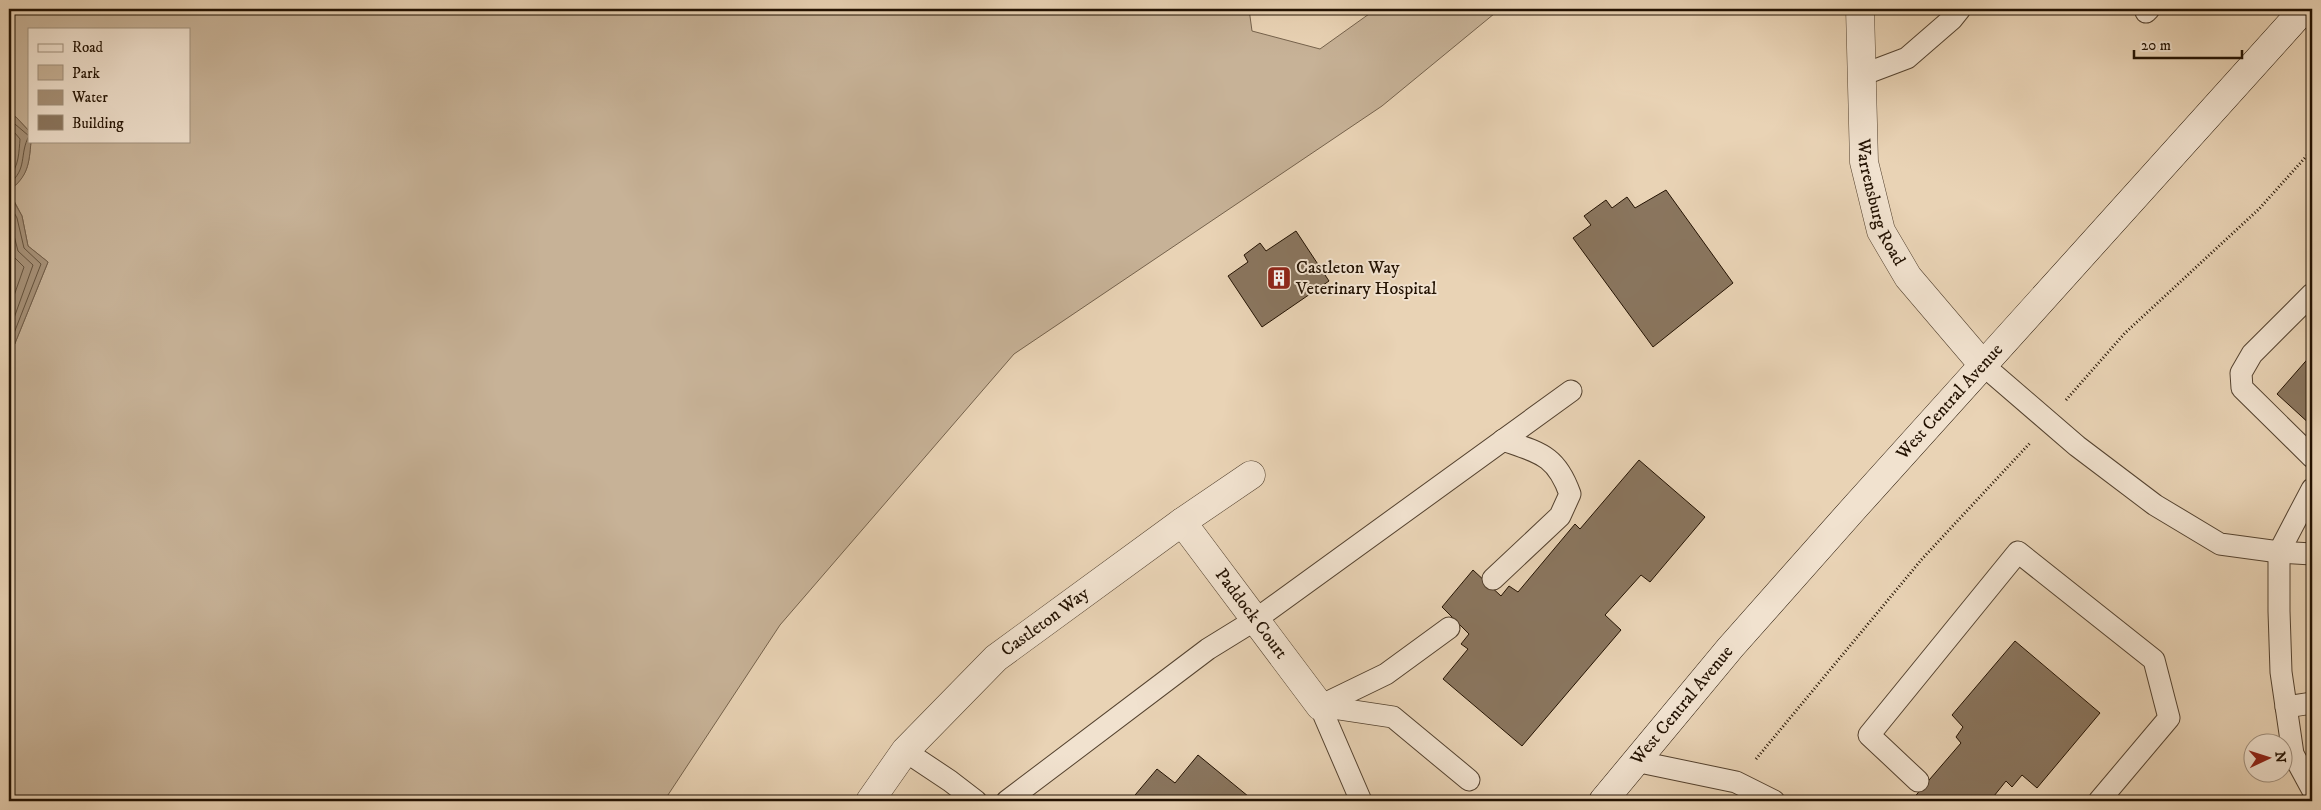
<svg xmlns="http://www.w3.org/2000/svg" width="2321" height="810" viewBox="0 0 2321 810" font-family="'IM FELL DW Pica',serif">
	<style>
		.green { fill: #c7b297; stroke: #75624c }
		.water { fill: #a69178; stroke: #725e49 }
		.lines { fill: none; stroke-linecap: round; stroke-linejoin: round }
		.shore { stroke: #64523d; stroke-width: 1 }
		.building { fill: #8a765f; stroke: #231202 }
		.service-casing { stroke: #54422f; stroke-width: 23 }
		.minor-casing { stroke: #54422f; stroke-width: 29 }
		.tertiary-casing { stroke: #54422f; stroke-width: 29 }
		.secondary-casing { stroke: #231202; stroke-width: 29 }
		.path { stroke: #231202; stroke-width: 3; stroke-dasharray: 1 2.5; stroke-linecap: butt }
		.service { stroke: #f1e2cf; stroke-width: 21 }
		.minor { stroke: #f1e2cf; stroke-width: 28 }
		.tertiary { stroke: #f1e2cf; stroke-width: 28 }
		.secondary { stroke: #f1e2cf; stroke-width: 28 }
		.labels { text-anchor: middle; dominant-baseline: central; stroke-width: 4; stroke-linejoin: round; paint-order: stroke }
		.street-label { font-size: 18px; fill: #231202; stroke: #f1e2cf }
		.poi-label { font-size: 18px; fill: #231202; stroke: #f1e2cf; text-anchor: start }
	</style>
	<rect width="100%" height="100%" fill="#e9d3b5"/>
	<filter id="stains"><feTurbulence type="fractalNoise" baseFrequency=".004" numOctaves="4"/><feColorMatrix values="0 0 0 0 .2 0 0 0 0 .09 0 0 0 0 .02 0 0 0 .5 -.17"/></filter>
	<radialGradient id="worn" r=".72"><stop offset=".6" stop-color="#630" stop-opacity="0"/><stop offset="1" stop-color="#630" stop-opacity=".3"/></radialGradient>
	<path class="green" d="M9 9H1249L1252 31 1320 49 1376 9H1500L1382 106 1014 354 780 625 664 801H9V358L48 262 28 246 22 216 9 191C28 175 29 165 31 141H189V29H29V131L16 117 9 114Z"/>
	<g class="water">
		<path d="M9 114 16 117 29 131V141H31C29 165 28 176 9 191Z"/>
		<path d="M9 193 22 216 28 246 48 262 9 358Z"/>
	</g>
	<g class="lines">
		<g class="shore">
			<path d="M9 119 29 136C19 154 28 169 9 184"/>
			<path d="M9 126 20 139C19 151 19 168 9 176"/>
			<path d="M9 203 17 218 24 248 41 264 9 346"/>
			<path d="M9 216 18 251 33 265 9 332"/>
			<path d="M9 244 13 256 24 267 9 310"/>
		</g>
	</g>
	<g class="building">
		<path d="M1666 190 1733 283 1653 347 1573 238 1591 225 1584 216 1606 200 1612 208 1627 197 1635 208Z"/>
		<path d="M1296 231 1329 281 1262 327 1228 276 1248 262 1244 255 1260 243 1266 251Z"/>
		<path d="M2312 354V426L2277 394Z"/>
		<path d="M1639 460 1705 517 1650 582 1641 575 1605 615 1621 630 1522 746 1443 679 1468 649 1461 644 1469 634 1442 607 1473 570 1501 596 1509 586 1518 592 1575 524 1580 529Z"/>
		<path d="M2015 641 2100 713 2037 788 2022 775 2012 787 2006 781 1990 801H1911L1961 743 1956 737 1963 727 1952 715Z"/>
		<path d="M1198 755 1254 801H1130L1157 769 1175 783Z"/>
	</g>
	<g class="lines">
		<defs>
			<g id="service">
				<path d="M2146 12 2149 9"/>
				<path d="M1862 75 1907 58 1952 19 1960 9"/>
				<path d="M2312 294 2252 354 2241 373 2242 388 2312 457"/>
				<path d="M1983 365 2077 446 2155 505 2220 544 2279 552 2312 554"/>
				<path d="M2312 489 2279 552V611L2281 672 2293 754 2312 789"/>
				<path d="M1493 579 1560 516 1570 494C1556 455 1540 453 1503 440"/>
				<path d="M1320 706 1393 717 1469 780"/>
				<path d="M1320 706 1386 674 1449 628"/>
				<path d="M1320 706 1361 801"/>
				<path d="M2286 707 2312 703"/>
				<path d="M905 751 950 781 976 801"/>
				<path d="M1635 761 1736 782 1774 801"/>
				<path d="M1918 781 1869 735 2018 552 2154 660 2169 718 2099 801"/>
				<path d="M1007 801 1208 649 1255 620 1571 391"/>
			</g>
			<g id="minor">
				<path id="s1" d="M1182 522 1320 706"/>
				<path id="s2" d="M870 801 905 751 996 658 1182 522 1251 475"/>
			</g>
			<g id="tertiary">
				<path id="s3" d="M1860 9 1864 162 1881 231 1908 277 1983 365"/>
			</g>
			<g id="secondary">
				<path id="s4" d="M1603 801 1730 648 1856 506 2304 9"/>
			</g>
		</defs>
		<use href="#service" class="service-casing"/>
		<use href="#minor" class="minor-casing"/>
		<use href="#tertiary" class="tertiary-casing"/>
		<use href="#secondary" class="secondary-casing"/>
		<g class="path">
			<path d="M2066 400 2125 333 2259 209 2312 150"/>
			<path d="M1756 759 1922 559 2030 443"/>
		</g>
		<use href="#service" class="service"/>
		<use href="#minor" class="minor"/>
		<use href="#tertiary" class="tertiary"/>
		<use href="#secondary" class="secondary"/>
	</g>
	<defs>
		<symbol id="building-square" viewBox="-11 -11 22 22"><rect x="-9" y="-9" width="18" height="18" rx="4" fill="#8f2418" stroke="#f1e2cf"/><path d="M-4-6H4V6H1V3H-1V6H-4ZM-2.5-4.3h1.7v1.8h-1.7ZM.8-4.3h1.7v1.8H.8ZM-2.5-1h1.7V.8h-1.7ZM.8-1h1.7V.8H.8Z" fill="#fff"/></symbol>
	</defs>
	<g fill-rule="evenodd">
		<use href="#building-square" x="1265" y="264" width="28" height="28"/>
	</g>
	<g class="labels">
		<g class="street-label">
			<text stroke="none"><textPath href="#s3" startOffset="196">Warrensburg Road</textPath></text>
			<text stroke="none"><textPath href="#s4" startOffset="529">West Central Avenue</textPath></text>
			<text stroke="none"><textPath href="#s1" startOffset="115">Paddock Court</textPath></text>
			<text stroke="none"><textPath href="#s2" startOffset="252">Castleton Way</textPath></text>
			<text stroke="none"><textPath href="#s4" startOffset="124">West Central Avenue</textPath></text>
		</g>
		<g class="poi-label">
			<text x="1296" y="268">Castleton Way<tspan x="1296" dy="21">Veterinary Hospital</tspan></text>
		</g>
	</g>
	<rect width="2321" height="810" fill="none" stroke="#e9d3b5" stroke-width="30"/>
	<rect x="10" y="10" width="2301" height="790" fill="none" stroke="#231202" stroke-width="2.5"/>
	<rect x="15" y="15" width="2291" height="780" fill="none" stroke="#231202"/>
	<rect x="28" y="28" width="162" height="115" fill="#f1e2cf" stroke="#9f8f7d"/>
	<rect x="38" y="44" width="25" height="8" fill="#f1e2cf" stroke="#9f8f7d"/>
	<text x="72" y="52" font-size="15" fill="#231202">Road</text>
	<rect x="38" y="65" width="25" height="15" fill="#c7b297" stroke="#9f8f7d"/>
	<text x="72" y="78" font-size="15" fill="#231202">Park</text>
	<rect x="38" y="90" width="25" height="15" fill="#a69178" stroke="#9f8f7d"/>
	<text x="72" y="102" font-size="15" fill="#231202">Water</text>
	<rect x="38" y="115" width="25" height="15" fill="#8a765f" stroke="#9f8f7d"/>
	<text x="72" y="128" font-size="15" fill="#231202">Building</text>
	<g transform="translate(2268 758) rotate(86)"><circle r="24" fill="#f1e2cf" stroke="#9f8f7d"/>
	<path d="M0-4L9 19L0 12L-9 19Z" fill="#8f2418"/>
	<text y="-8" font-size="14" font-weight="bold" text-anchor="middle" fill="#231202">N</text>
	</g>
	<path d="M2134 50v8h108v-8" fill="none" stroke="#231202" stroke-width="2.5"/>
	<text x="2141" y="50" font-size="15" fill="#231202" stroke="#f1e2cf" stroke-width="4" paint-order="stroke">20 m</text>
	<rect width="100%" height="100%" filter="url(#stains)"/>
	<rect width="100%" height="100%" fill="url(#worn)"/>
</svg>
